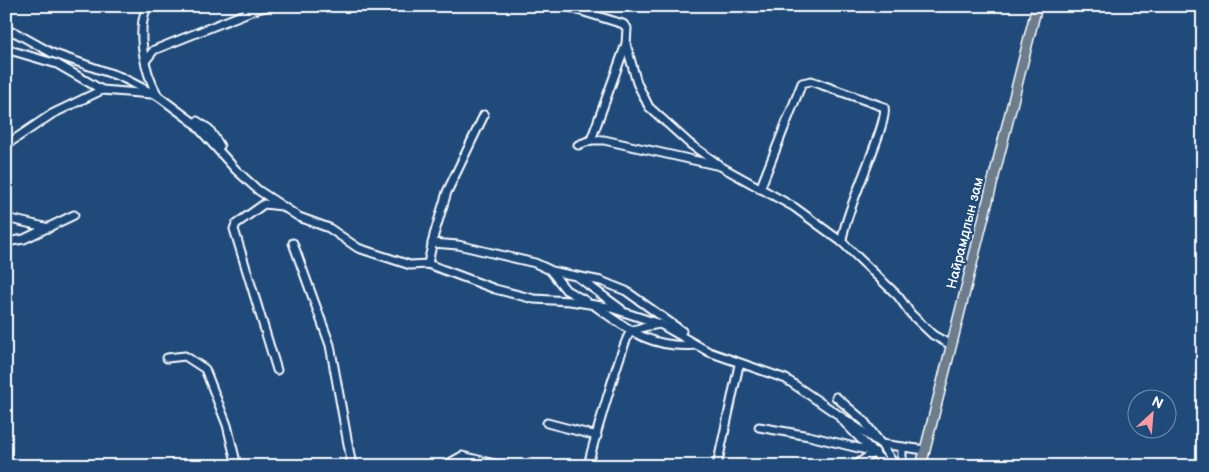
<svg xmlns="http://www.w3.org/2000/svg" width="1209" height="472" viewBox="0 0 1209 472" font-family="'Balsamiq Sans',sans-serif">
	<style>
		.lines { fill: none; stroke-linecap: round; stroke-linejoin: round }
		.minor-casing { stroke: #fff; stroke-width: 11 }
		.major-casing { stroke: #fff; stroke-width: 12 }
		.minor { stroke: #1f4a7a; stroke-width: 7 }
		.major { stroke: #6d7d8c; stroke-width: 9 }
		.labels { text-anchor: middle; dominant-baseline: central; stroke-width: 4.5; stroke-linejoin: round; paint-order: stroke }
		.street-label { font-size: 14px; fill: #fff; stroke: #1f4a7a }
	</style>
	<rect width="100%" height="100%" fill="#1f4a7a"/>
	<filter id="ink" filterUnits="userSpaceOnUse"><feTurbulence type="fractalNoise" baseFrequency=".02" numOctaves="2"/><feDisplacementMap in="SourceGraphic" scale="10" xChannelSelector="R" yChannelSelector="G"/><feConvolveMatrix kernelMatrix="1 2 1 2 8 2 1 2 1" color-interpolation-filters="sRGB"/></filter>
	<g filter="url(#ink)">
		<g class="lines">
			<defs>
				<g id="minor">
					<path d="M147 6C136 33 144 71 158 96"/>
					<path d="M565 6 623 24 627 28 626 44 637 83 649 107 690 144 718 164"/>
					<path d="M6 31 16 33 52 53 121 77 158 96 193 122 236 170 258 190 299 217 329 228 358 248 410 265 428 264 495 289 534 299 570 301 608 307 660 324 709 352 786 379 881 444 895 466"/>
					<path d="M6 49 57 64 102 90"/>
					<path d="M146 60 154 50 254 10 270 6"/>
					<path d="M197 121 209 129 220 146"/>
					<path d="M591 140 626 44"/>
					<path d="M6 145 52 114 102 90 151 94"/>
					<path d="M578 145 591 140H604L720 166 794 207 842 242 898 296 911 314 933 335 951 345"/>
					<path d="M760 189 802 83 811 81 884 107C890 122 843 214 842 242"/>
					<path d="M6 218 49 228"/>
					<path d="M6 242 24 239 74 215"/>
					<path d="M293 243 330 345 352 466"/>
					<path d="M432 243 458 245 535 263 550 270 566 290 586 301"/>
					<path d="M428 264 434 235 447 192 484 115"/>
					<path d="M551 271 601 281 626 291 682 331"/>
					<path d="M579 278 621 309"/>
					<path d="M595 306C630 331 652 349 696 345"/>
					<path d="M167 358 185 356 205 369 227 425 237 466"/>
					<path d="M277 370 234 229 236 224 264 204 282 206"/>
					<path d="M836 397 864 421 881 444 925 450"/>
					<path d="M840 418 887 466"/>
					<path d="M547 423 597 436"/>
					<path d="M759 427 809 436 875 452"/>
					<path d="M444 466 462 456 503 466"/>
					<path d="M588 466C591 451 623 340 630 333 636 327 651 326 660 324"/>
					<path d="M717 466 739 365"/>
					<path d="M854 466 875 452"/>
					<path d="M902 466V447"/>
				</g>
				<path id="major" d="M921 466 1037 6"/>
			</defs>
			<use href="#minor" class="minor-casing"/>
			<use href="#major" class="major-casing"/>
			<use href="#minor" class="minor"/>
			<use href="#major" class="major"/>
		</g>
	</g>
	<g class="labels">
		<g class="street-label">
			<text transform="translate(965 233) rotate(-76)">Найрамдлын зам</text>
		</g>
	</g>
	<rect width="1209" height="472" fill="none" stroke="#1f4a7a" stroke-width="25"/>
	<rect x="12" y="12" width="1184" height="447" fill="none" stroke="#fff" stroke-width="2" filter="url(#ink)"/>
	<g transform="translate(1152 414) rotate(26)"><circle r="24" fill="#1f4a7a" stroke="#7992af"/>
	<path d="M0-4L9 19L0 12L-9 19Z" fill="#ff9aa2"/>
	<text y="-8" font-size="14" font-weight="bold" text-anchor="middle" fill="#ffffff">N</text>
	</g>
</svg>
